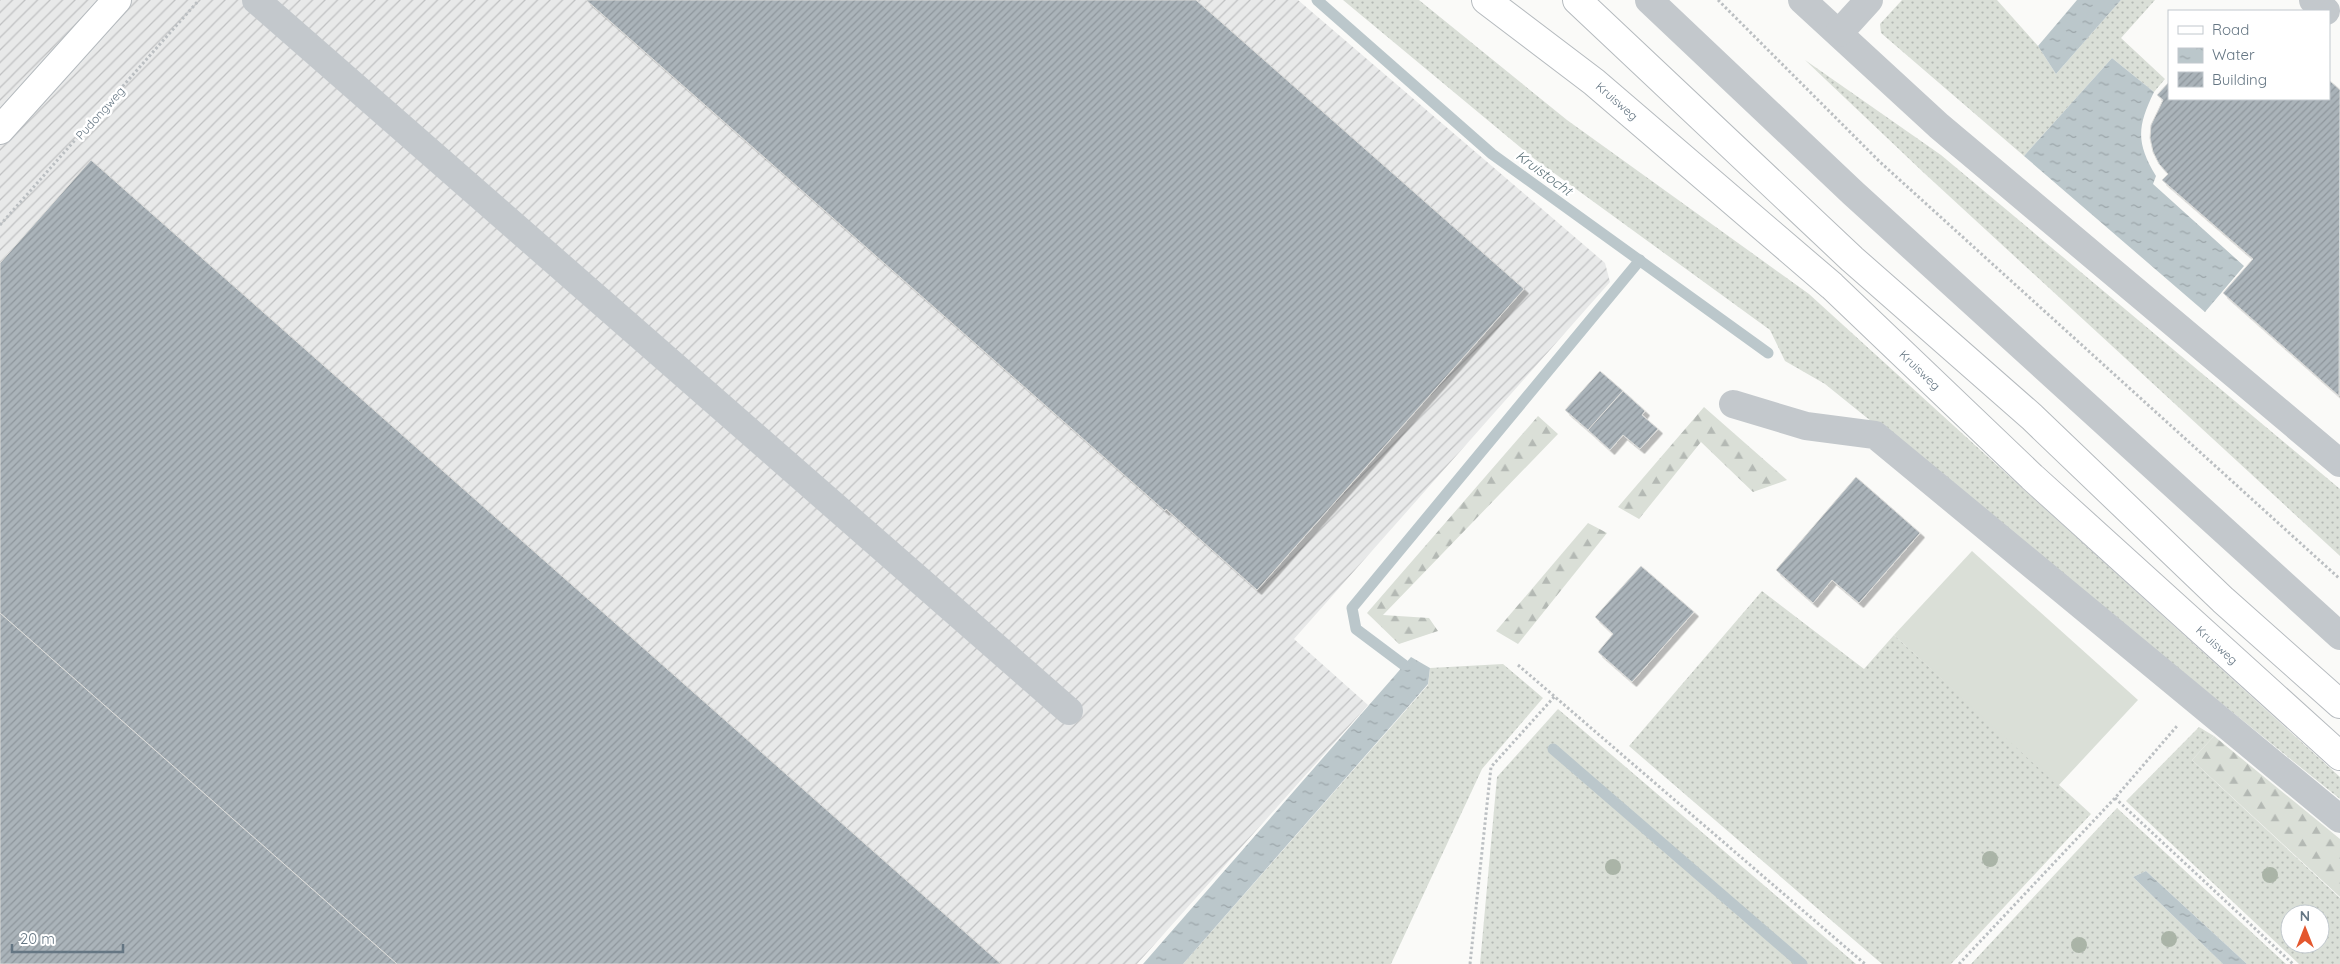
<svg xmlns="http://www.w3.org/2000/svg" width="2340" height="964" viewBox="0 0 2340 964" font-family="Quicksand,sans-serif">
	<style>
		.industrial { fill: url(#industrial-furrows) }
		.grass { fill: url(#grass-dots); fill-rule: evenodd }
		.forest { fill: url(#forest-firs) }
		.pitch { fill: #dadfd7 }
		.water { fill: url(#water-ripples) }
		.lines { fill: none; stroke-linecap: round; stroke-linejoin: round }
		.stream { stroke: #bbc7cb; stroke-width: 11 }
		.building { fill: url(#building-hatch); stroke: #dcdcda; filter: url(#shadow) }
		.major-casing { stroke: #b5babe; stroke-width: 30 }
		.path { stroke: #bbbfc2; stroke-width: 3; stroke-dasharray: 2.5 2.5; stroke-linecap: butt }
		.minor { stroke: #c3c8cc; stroke-width: 28 }
		.major { stroke: #fff; stroke-width: 28 }
		.tree { fill: #aab4a7 }
		.labels { text-anchor: middle; dominant-baseline: central; stroke-width: 5; stroke-linejoin: round; paint-order: stroke }
		.street-label { font-size: 12px; fill: #657683; stroke: #fff }
		.water-label { font-size: 14px; font-style: italic; fill: #60757c; stroke: #fff }
	</style>
	<defs>
		<pattern id="industrial-furrows" width="10" height="10" patternUnits="userSpaceOnUse" patternTransform="scale(1.25)"><rect width="10" height="10" fill="#e8e9e9"/><path d="M-1 1l2-2M0 10L10 0M9 11l2-2" fill="none" stroke="#c0c1c2"/></pattern>
		<pattern id="grass-dots" width="8" height="8" patternUnits="userSpaceOnUse" patternTransform="scale(1.25)"><rect width="8" height="8" fill="#dadfd7"/><path d="M2 2h.1M6 6h.1" fill="none" stroke="#b4b9b4" stroke-width="1.8" stroke-linecap="round"/></pattern>
		<pattern id="forest-firs" width="22" height="20" patternUnits="userSpaceOnUse" patternTransform="scale(1.25)"><rect width="22" height="20" fill="#dadfd7"/><path d="M5 1l3.5 6h-7zM16 11l3.5 6h-7z" fill="#b4b9b4"/></pattern>
		<pattern id="water-ripples" width="26" height="14" patternUnits="userSpaceOnUse" patternTransform="scale(1.25)"><rect width="26" height="14" fill="#bbc7cb"/><path d="M2 4q2-2 4 0t4 0M15 11q2-2 4 0t4 0" fill="none" stroke="#9ca6aa"/></pattern>
		<pattern id="building-hatch" width="6" height="6" patternUnits="userSpaceOnUse" patternTransform="scale(1.25)"><rect width="6" height="6" fill="#aab3b9"/><path d="M-1 1l2-2M0 6l6-6M5 7l2-2" fill="none" stroke="#8e969c"/></pattern>
		<filter id="shadow"><feDropShadow dx="4.5" dy="4.5" stdDeviation="0" flood-color="#0004"/></filter>
	</defs>
	<rect width="100%" height="100%" fill="#fafaf8"/>
	<path class="industrial" d="M0 0H1298L1605 263 1610 282 1294 639 1368 705 1137 964H0Z"/>
	<g class="grass">
		<path d="M1343 0H1419L1567 120 1809 294 2340 777V799L1825 384 1785 361 1770 330 1532 157Z"/>
		<path d="M1902 0H1997L2038 46 2056 74 2121 0H2155L2121 38 2165 79 2154 92 2112 58 2024 156 1881 33 1880 24Z"/>
		<path d="M1805 60 1941 155 2340 489V556L1923 172Z"/>
		<path d="M1762 591 1864 669 1894 635 2091 814 1951 964H1882L1629 746Z"/>
		<path d="M1503 664 1543 698 1482 769 1391 964H1183L1428 685 1430 668Z"/>
		<path d="M1558 709 1856 964H1480L1497 777Z"/>
		<path d="M2199 727 2214 736 2192 760 2340 898V964H2299L2126 801ZM2290 914H2320V944H2290Z"/>
		<path d="M2117 808 2286 964H2247L2146 871 2133 877 2223 964H1971Z"/>
	</g>
	<g class="forest">
		<path d="M1704 407 1787 480 1753 492 1701 442 1639 519 1618 507Z"/>
		<path d="M1538 416 1558 434 1383 615 1429 618 1438 631 1399 644 1367 613Z"/>
		<path d="M1588 523 1607 533 1518 644 1496 631Z"/>
		<path d="M2214 736 2340 839V897L2192 760Z"/>
	</g>
	<path class="pitch" d="M1972 551 2138 700 2058 786 1894 635Z"/>
	<g class="water">
		<path d="M2077 0H2121L2056 74 2038 46Z"/>
		<path d="M2112 58 2154 92C2137 127 2136 143 2156 176L2153 184 2244 266 2205 312 2024 156Z"/>
		<path d="M1411 657 1430 668 1428 684 1183 964H1143Z"/>
		<path d="M2146 871 2247 964H2223L2133 877Z"/>
	</g>
	<g class="lines">
		<g class="stream">
			<path d="M1317 0 1492 154 1768 353"/>
			<path d="M1404 665 1356 629 1352 608 1640 260"/>
			<path d="M1553 749 1802 964"/>
		</g>
	</g>
	<g class="building">
		<path d="M586 0H1196L1524 289 1257 590 1166 509 1165 511Z"/>
		<path d="M2329 80 2340 90 2339 396 2223 293 2253 259 2162 180 2168 174 2159 164 2153 152 2150 138 2151 125 2163 100 2157 95 2169 82V99H2329Z"/>
		<path d="M91 160 1001 964H397L0 613V263Z"/>
		<path d="M1600 371 1623 391 1588 430 1565 410Z"/>
		<path d="M1623 391 1645 411 1642 415 1658 429 1640 449 1623 435 1610 450 1588 430Z"/>
		<path d="M1856 477 1920 533 1859 603 1832 580 1813 603 1776 570Z"/>
		<path d="M1641 566 1694 612 1632 682 1598 652 1613 634 1595 617Z"/>
		<path d="M0 613 397 964H0Z"/>
	</g>
	<g class="lines">
		<defs>
			<g id="major">
				<path d="M1486 0 1594 82 1832 286 2032 477 2340 756"/>
				<path d="M1577 0 1852 259 2032 417 2223 600 2340 704"/>
				<path d="M0 130 117 0"/>
			</g>
		</defs>
		<use href="#major" class="major-casing"/>
		<g class="path">
			<path d="M1718 0 1880 162 2340 579"/>
			<path d="M0 225 199 0"/>
			<path d="M1518 665 1865 964"/>
			<path d="M2115 798 2293 964"/>
			<path d="M1470 964 1491 767 1555 696"/>
			<path d="M1959 964 2115 798 2177 726"/>
		</g>
		<g class="minor">
			<path d="M256 0 1069 711"/>
			<path d="M1649 0 1853 193 2340 636"/>
			<path d="M1802 0 1939 126 2340 463"/>
			<path d="M2313 0 2326 11"/>
			<path d="M1839 33 1869 0"/>
			<path d="M1733 404 1806 426 1875 435 2340 819"/>
		</g>
		<use href="#major" class="major"/>
	</g>
	<g class="tree">
		<circle cx="1990" cy="859" r="8"/>
		<circle cx="1613" cy="867" r="8"/>
		<circle cx="2270" cy="875" r="8"/>
		<circle cx="2169" cy="939" r="8"/>
		<circle cx="2079" cy="945" r="8"/>
	</g>
	<g class="labels">
		<g class="street-label">
			<text transform="translate(1617 101) rotate(41)">Kruisweg</text>
			<text transform="translate(100 113) rotate(-48)">Pudongweg</text>
			<text transform="translate(1920 370) rotate(44)">Kruisweg</text>
			<text transform="translate(2217 645) rotate(42)">Kruisweg</text>
		</g>
		<g class="water-label">
			<text transform="translate(1544 173) rotate(36)">Kruistocht</text>
		</g>
	</g>
	<rect x="2168" y="10" width="162" height="90" fill="#ffffff" stroke="#c1c8cd"/>
	<rect x="2178" y="26" width="25" height="8" fill="#ffffff" stroke="#c1c8cd"/>
	<text x="2212" y="35" font-size="15" fill="#657683">Road</text>
	<rect x="2178" y="48" width="25" height="15" fill="url(#water-ripples)" stroke="#c1c8cd"/>
	<text x="2212" y="60" font-size="15" fill="#657683">Water</text>
	<rect x="2178" y="72" width="25" height="15" fill="url(#building-hatch)" stroke="#c1c8cd"/>
	<text x="2212" y="85" font-size="15" fill="#657683">Building</text>
	<g transform="translate(2305 929)"><circle r="24" fill="#ffffff" stroke="#c1c8cd"/>
	<path d="M0-4L9 19L0 12L-9 19Z" fill="#e4572e"/>
	<text y="-8" font-size="14" font-weight="bold" text-anchor="middle" fill="#657683">N</text>
	</g>
	<path d="M12 944v8h111v-8" fill="none" stroke="#657683" stroke-width="2.5"/>
	<text x="20" y="944" font-size="15" fill="#657683" stroke="#ffffff" stroke-width="4" paint-order="stroke">20 m</text>
</svg>
